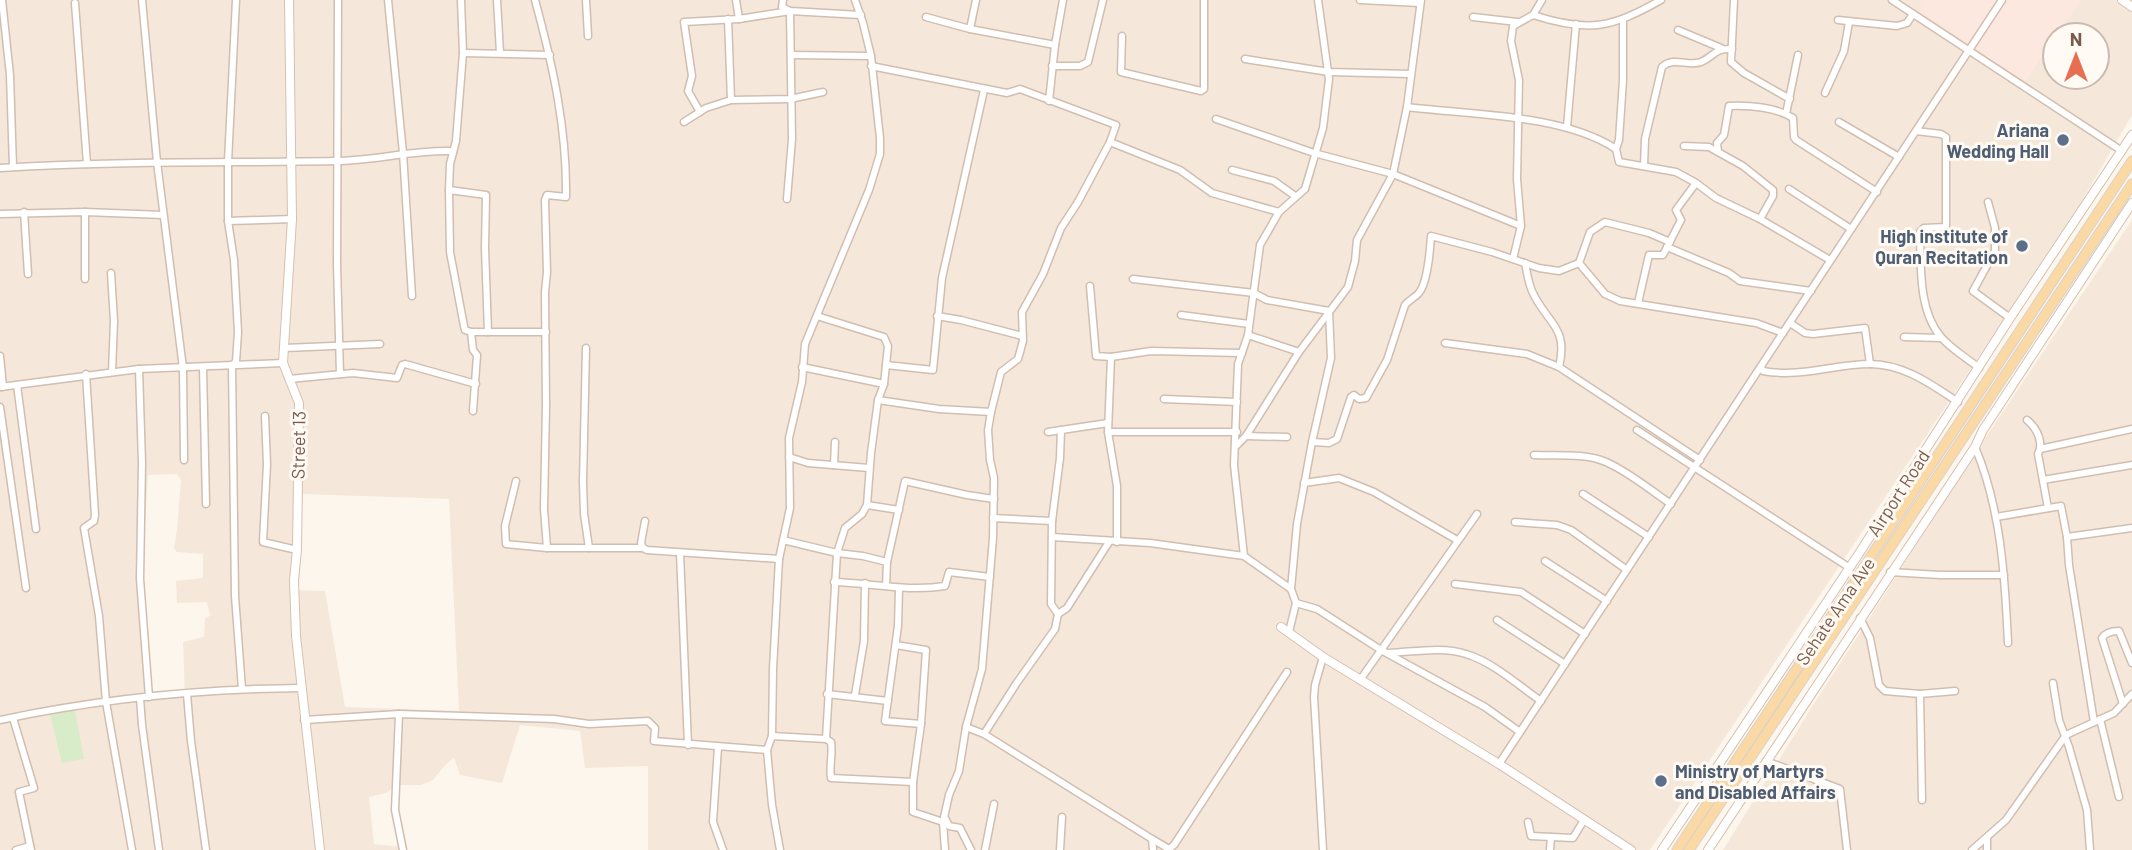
<svg xmlns="http://www.w3.org/2000/svg" width="2132" height="850" viewBox="0 0 2132 850" font-family="Barlow,sans-serif">
	<style>
		.residential { fill: #f5e8da; fill-rule: evenodd }
		.commercial { fill: #fde8e0 }
		.green { fill: #d8ecc9 }
		.lines { fill: none; stroke-linecap: round; stroke-linejoin: round }
		.street-casing { stroke: #d1beb0; stroke-width: 9 }
		.secondary-casing { stroke: #d6c0b0; stroke-width: 10 }
		.primary-casing { stroke: #dad1cd; stroke-width: 11 }
		.street { stroke: #fff; stroke-width: 6 }
		.secondary { stroke: #fff; stroke-width: 8 }
		.primary { stroke: #fbd9a5; stroke-width: 9 }
		.service-dot { fill: #5c6f8a; stroke: #fffaf3; stroke-width: 2.5 }
		.labels { text-anchor: middle; dominant-baseline: central; stroke-width: 6; stroke-linejoin: round; paint-order: stroke }
		.service-label { font-size: 18px; font-weight: bold; fill: #4e5e75; stroke: #fffaf3; text-anchor: end }
		.street-label { font-size: 18px; fill: #7a5c4d; stroke: #fffaf3 }
	</style>
	<rect width="100%" height="100%" fill="#fdf6ec"/>
	<g class="residential">
		<path d="M0 0H2132V115L2076 211 1650 850H648V766L585 768 580 731 520 725 502 783 460 775 454 758 446 764 433 780 421 785H397L386 793 369 797 374 844 402 847V850H0ZM2055 35H2097V77H2055ZM177 474 181 480 177 530 174 548 177 552 203 554V578L176 581 177 603 207 602 210 616 205 618 204 637 183 642 185 696H149L143 558 148 475ZM303 494 449 499 459 711 345 707 325 591 299 590Z"/>
		<path d="M2132 220V850H1723L1808 713 1992 428Z"/>
	</g>
	<path class="commercial" d="M1921 0H2081L2024 83 1977 55 1961 38 1920 12Z"/>
	<path class="green" d="M75 710 84 759 62 763 50 714Z"/>
	<g class="lines">
		<defs>
			<g id="street">
				<path d="M2 0 10 75 13 167"/>
				<path d="M142 0 157 162 183 368 184 460"/>
				<path d="M236 0 228 162V221L234 260 238 332 236 362 232 365 235 596 242 689"/>
				<path d="M338 0 337 264 340 374"/>
				<path d="M388 0 403 153 412 296"/>
				<path d="M461 0 463 53 456 141 450 164 449 190 450 252 464 326 465 330 471 332 473 350 477 355 473 411"/>
				<path d="M497 0 500 53"/>
				<path d="M535 0C553 66 567 129 566 197L547 195 545 200 547 272 545 292 546 406 544 509 547 548"/>
				<path d="M586 0 588 36"/>
				<path d="M783 0 782 7 790 11 861 15"/>
				<path d="M1360 0 1420 3"/>
				<path d="M1734 0 1731 62 1744 73 1790 99"/>
				<path d="M1892 0 2122 151"/>
				<path d="M75 3 87 164"/>
				<path d="M1533 15C1589 33 1611 28 1661 0"/>
				<path d="M926 17 970 29 1055 45"/>
				<path d="M1473 17 1517 22"/>
				<path d="M728 19 731 100 790 99 823 92"/>
				<path d="M739 19 790 11 792 139 787 199"/>
				<path d="M1623 19V80L1619 140 1616 149 1619 162 1676 172 1696 183 1716 198 1760 219 1830 260"/>
				<path d="M1838 20 1897 26 1907 23 1913 14"/>
				<path d="M970 29 976 0"/>
				<path d="M1678 30 1721 48"/>
				<path d="M1122 36 1121 72 1201 91 1204 89V0"/>
				<path d="M463 53 550 55"/>
				<path d="M791 55 871 56"/>
				<path d="M1245 59 1329 72 1410 74"/>
				<path d="M871 66 1007 93 1020 89 1116 125 1110 142 1078 202 1061 228 1043 274 1022 312 1023 341 1018 359 1001 372 991 412 988 430 990 460 994 478 993 538 982 669 966 727 959 771 949 795 943 822 945 850"/>
				<path d="M1052 66H1080L1088 62 1103 0"/>
				<path d="M1825 93 1844 51 1849 22"/>
				<path d="M1049 101 1055 45 1063 0"/>
				<path d="M1407 107C1471 115 1563 114 1616 149"/>
				<path d="M700 112 688 91 692 76 684 22 739 19 736 0"/>
				<path d="M1786 114 1798 55"/>
				<path d="M1216 119 1314 153 1393 174 1521 226"/>
				<path d="M684 122 706 108 731 100"/>
				<path d="M1839 122 1899 157"/>
				<path d="M1567 127 1576 24"/>
				<path d="M1916 131 1941 134 1946 137V227L1924 228 1920 232C1921 266 1918 310 1941 337 1951 349 1967 358 1979 368"/>
				<path d="M1110 142 1180 170 1212 193 1279 212"/>
				<path d="M1684 146 1709 147 1743 166 1773 190V196L1760 219"/>
				<path d="M1718 152 1717 143 1724 135 1729 106C1748 105 1776 107 1793 118L1794 137 1796 140 1877 192"/>
				<path d="M1644 166 1645 139 1662 67C1674 56 1688 67 1701 62 1715 56 1714 48 1732 49"/>
				<path d="M0 168C111 161 223 163 335 161 374 161 411 150 450 151L453 153"/>
				<path d="M1232 170 1274 181 1295 196"/>
				<path d="M1789 189 1851 229"/>
				<path d="M449 190 486 195 485 248 488 332"/>
				<path d="M1988 202 1995 228V251L1973 291 2010 318"/>
				<path d="M24 212 28 274"/>
				<path d="M85 212V279"/>
				<path d="M0 214 85 212 163 215"/>
				<path d="M228 221 292 219"/>
				<path d="M1667 247 1729 273 1740 281 1811 291"/>
				<path d="M1513 259 1521 226 1517 179 1519 80 1511 41 1513 26 1533 15 1542 0"/>
				<path d="M1921 260 1992 258"/>
				<path d="M1525 263C1527 272 1528 282 1532 291 1546 323 1569 326 1559 367"/>
				<path d="M1579 263 1605 294 1620 301 1756 323 1783 333"/>
				<path d="M1579 263 1590 232 1605 222 1649 233 1670 242"/>
				<path d="M111 273 114 321 112 372"/>
				<path d="M1133 279 1254 293 1267 300 1329 311 1331 358 1312 442 1297 524 1291 589"/>
				<path d="M1090 286 1096 356 1111 357 1151 351 1242 353"/>
				<path d="M1638 303 1649 255H1663L1681 220 1676 210 1696 183"/>
				<path d="M1181 315 1249 324"/>
				<path d="M817 316 884 337 888 346 884 384 878 400 871 453 867 505 862 514 845 528 837 553 826 739 831 742C833 754 829 766 831 778L913 782"/>
				<path d="M937 316 961 320 1022 336"/>
				<path d="M1790 323 1805 333 1813 334 1865 328 1870 364"/>
				<path d="M471 332H546"/>
				<path d="M1248 335 1299 352"/>
				<path d="M1904 337 1941 338"/>
				<path d="M1445 343 1527 354 1559 367 1700 460"/>
				<path d="M285 348 380 344"/>
				<path d="M586 348 583 482 584 514 589 548"/>
				<path d="M0 356 3 387"/>
				<path d="M1111 357 1108 432 1117 486V542"/>
				<path d="M886 365 933 370 942 278 984 90"/>
				<path d="M203 367 206 504"/>
				<path d="M802 367 884 384"/>
				<path d="M1761 367 1763 371C1801 378 1834 364 1870 364 1904 364 1932 385 1958 402"/>
				<path d="M139 369 142 463 140 579 149 697"/>
				<path d="M86 374 95 515 94 521 84 528 99 616 106 702 132 850"/>
				<path d="M289 379 353 373 397 378 402 365 405 364 476 384"/>
				<path d="M17 385 36 529"/>
				<path d="M0 387 139 369 283 363"/>
				<path d="M1164 399 1237 402"/>
				<path d="M878 400 939 409 991 412"/>
				<path d="M0 407 26 588"/>
				<path d="M265 416 267 464 263 542 297 550"/>
				<path d="M2027 420C2037 428 2044 443 2038 454L2048 508"/>
				<path d="M1637 430 1850 568"/>
				<path d="M1048 432 1108 423"/>
				<path d="M1108 432H1237"/>
				<path d="M1246 436 1287 437"/>
				<path d="M1312 442 1329 443 1337 439 1351 397 1354 395 1359 399 1366 398 1387 360 1405 305C1409 300 1414 298 1418 294 1428 284 1430 249 1431 236L1492 252 1539 268 1559 271 1579 263"/>
				<path d="M1236 446 1246 436 1299 352 1348 287 1355 261 1357 240 1393 174 1407 107 1421 0"/>
				<path d="M1975 447C2001 508 2005 578 2008 643"/>
				<path d="M2040 449 2132 429"/>
				<path d="M1534 455C1557 456 1585 453 1606 462 1629 472 1650 490 1671 504"/>
				<path d="M789 457 808 463 869 468"/>
				<path d="M834 465 835 442"/>
				<path d="M2043 480 2132 465"/>
				<path d="M516 481 505 526 506 544 547 548H643"/>
				<path d="M1304 483 1339 478 1374 492 1457 540"/>
				<path d="M1583 494 1649 537"/>
				<path d="M867 505 899 510"/>
				<path d="M1996 517 2061 506 2067 537 2069 565 2094 722"/>
				<path d="M993 518 1052 521 1051 604 1058 614 1067 608 1109 542"/>
				<path d="M645 521 641 543 643 548 647 550 779 559"/>
				<path d="M1052 521 1060 458 1061 430"/>
				<path d="M1515 522 1557 525 1571 530 1627 570"/>
				<path d="M1052 537 1150 543 1244 556 1291 589 1296 603 1289 632"/>
				<path d="M2067 537 2132 528"/>
				<path d="M783 540 837 553 863 556 887 562 886 586"/>
				<path d="M680 553 688 745"/>
				<path d="M1244 556 1234 465 1238 364 1248 335 1260 245 1279 212 1305 189 1323 128 1329 79 1318 0"/>
				<path d="M1545 561 1607 601"/>
				<path d="M887 562 905 481 967 495 994 499"/>
				<path d="M1890 572 1940 575H2004"/>
				<path d="M834 582C871 583 908 592 945 586L949 572 990 577"/>
				<path d="M1455 584 1521 592 1585 634"/>
				<path d="M899 588 898 626 885 721 921 724"/>
				<path d="M1296 603 1317 609 1381 650 1485 707 1520 732"/>
				<path d="M1860 618 1870 638 1879 685 1885 691 1920 694 1955 691"/>
				<path d="M1497 620 1565 664"/>
				<path d="M896 645 926 650 921 724 913 782V812L943 822"/>
				<path d="M1389 653C1413 652 1443 646 1466 654 1493 662 1518 685 1541 701"/>
				<path d="M1360 680 1477 514"/>
				<path d="M2053 683 2059 720 2069 747 2087 810 2090 850"/>
				<path d="M187 694 191 741 206 850"/>
				<path d="M827 694 888 701"/>
				<path d="M1920 694 1922 800"/>
				<path d="M855 695 864 641 865 583"/>
				<path d="M140 698 142 725 159 850"/>
				<path d="M2123 704 2102 638C2106 632 2112 631 2119 631L2132 663"/>
				<path d="M399 714 395 810 403 850"/>
				<path d="M13 718 34 788 19 792 31 850"/>
				<path d="M2100 719 2119 797"/>
				<path d="M0 720C98 699 200 689 301 688"/>
				<path d="M304 720 399 714 554 719 589 724 648 721 655 728 654 741 767 750"/>
				<path d="M966 727 984 734 1152 839 1153 850"/>
				<path d="M984 734 1016 684 1055 629 1058 614"/>
				<path d="M772 736 826 739"/>
				<path d="M718 747 713 822 723 850"/>
				<path d="M1766 761 1840 789 1847 850"/>
				<path d="M1499 764 2002 0"/>
				<path d="M945 818 949 826 960 828 971 850"/>
				<path d="M1528 822 1531 836 1573 838 1584 820"/>
				<path d="M1152 839 1169 849 1174 845 1287 672"/>
				<path d="M16 850 30 846"/>
				<path d="M780 850 772 805 767 750 772 736 773 669 779 559 790 508 789 438 802 382 805 344 869 190 880 154V138L871 56 863 23 855 0"/>
				<path d="M985 850 994 804"/>
				<path d="M1060 850 1062 817"/>
				<path d="M1323 850 1314 697 1315 685 1323 657"/>
				<path d="M1550 850 1551 837"/>
				<path d="M1972 850 2006 820 2066 735 2114 713 2132 694"/>
				<path d="M1987 850V839"/>
			</g>
			<g id="secondary">
				<path d="M289 0 292 219 283 363 299 403 297 550 294 580 296 636 320 850"/>
				<path d="M2122 0 2132 7"/>
				<path d="M1281 627 1323 657 1499 764 1631 850"/>
				<path d="M1662 850 1860 552 2010 318 2132 135"/>
				<path d="M1708 850 1975 447 1983 430 2132 203"/>
			</g>
			<g id="primary">
				<path d="M1677 850 2132 161"/>
				<path d="M1689 850 2132 184"/>
			</g>
		</defs>
		<use href="#street" class="street-casing"/>
		<use href="#secondary" class="secondary-casing"/>
		<use href="#primary" class="primary-casing"/>
		<use href="#street" class="street"/>
		<use href="#secondary" class="secondary"/>
		<use href="#primary" class="primary"/>
	</g>
	<g class="service-dot">
		<circle cx="2063" cy="140" r="7"/>
		<circle cx="2022" cy="246" r="7"/>
		<circle cx="1661" cy="781" r="7"/>
	</g>
	<g class="labels">
		<g class="service-label">
			<text x="2049" y="130">Ariana<tspan x="2049" dy="21">Wedding Hall</tspan></text>
			<text x="2008" y="236">High institute of<tspan x="2008" dy="21">Quran Recitation</tspan></text>
			<text x="1675" y="771" text-anchor="start">Ministry of Martyrs<tspan x="1675" dy="21">and Disabled Affairs</tspan></text>
		</g>
		<g class="street-label">
			<text transform="translate(298 445) rotate(-89)">Street 13</text>
			<text transform="translate(1898 493) rotate(-57)">Airport Road</text>
			<text transform="translate(1835 611) rotate(-56)">Sehate Ama Ave</text>
		</g>
	</g>
	<g transform="translate(2076 56)"><circle r="33" fill="#fffaf3" stroke="#cabbb1" stroke-width="2"/>
	<path d="M0-5L12 26L0 18L-12 26Z" fill="#e76f51"/>
	<text y="-10" font-size="19" font-weight="bold" text-anchor="middle" fill="#7a5c4d">N</text>
	</g>
</svg>
